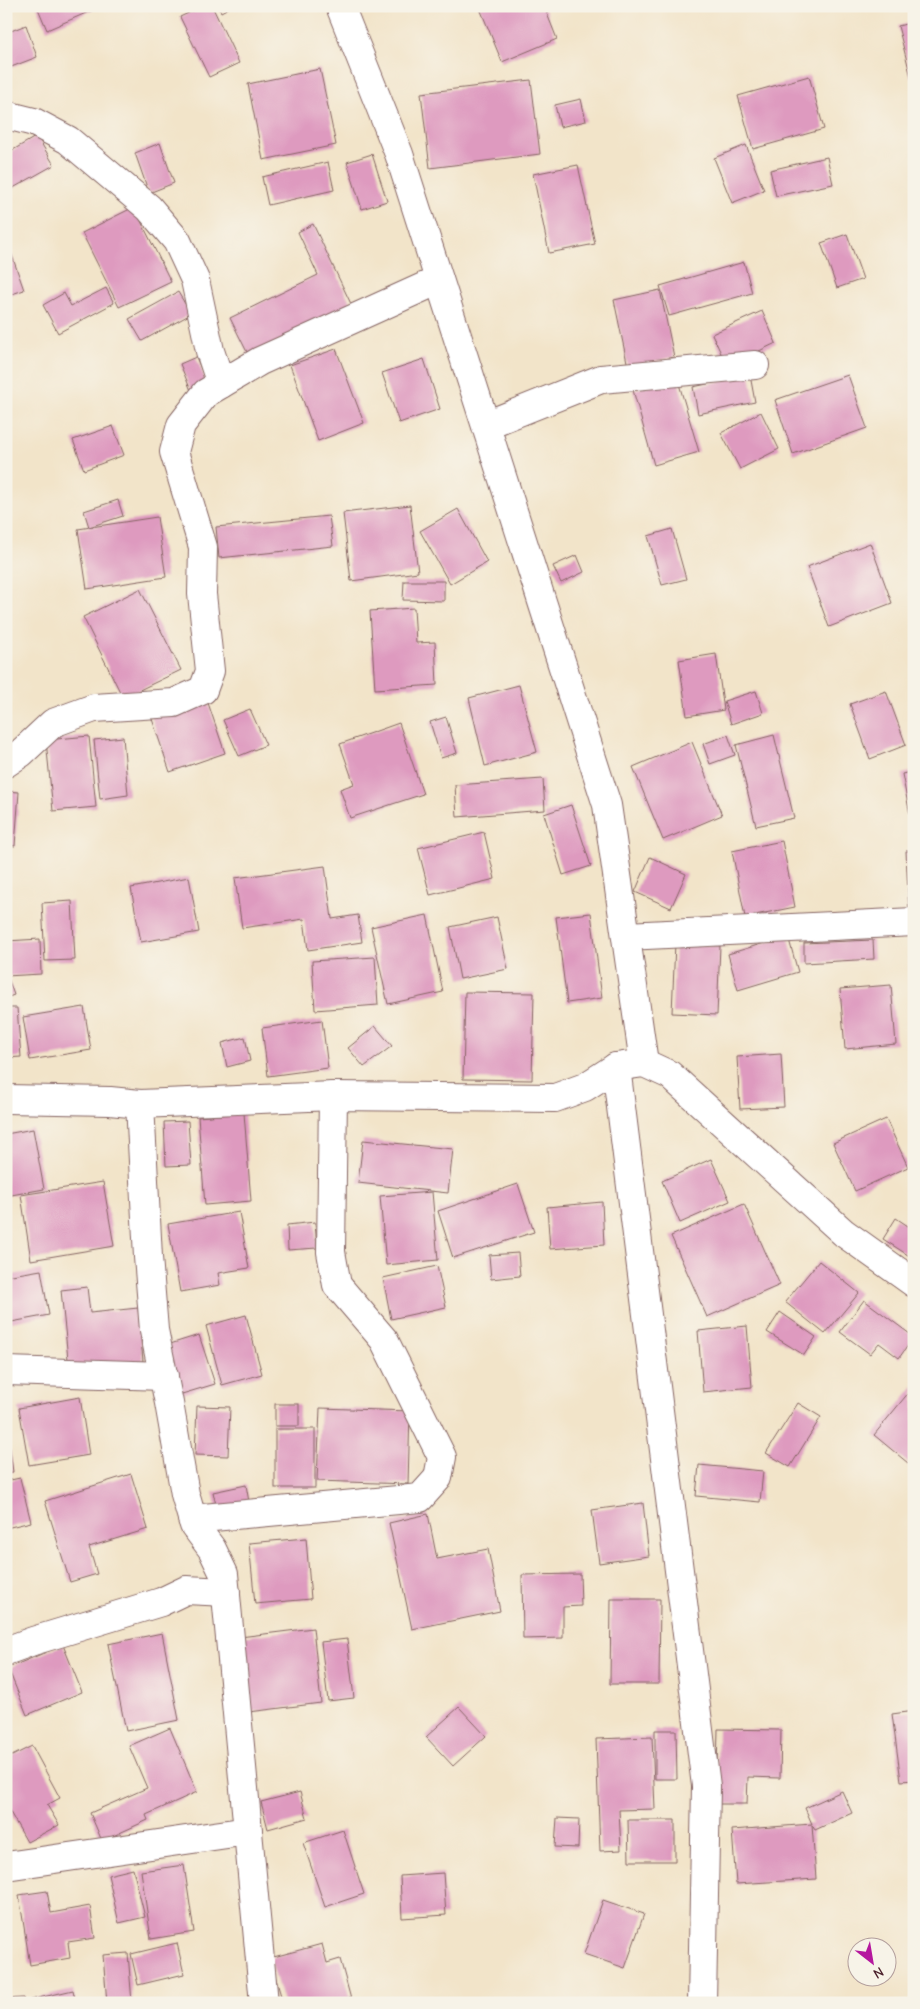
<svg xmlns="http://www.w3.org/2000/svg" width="920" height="2009" viewBox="0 0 920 2009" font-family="'Comic Neue',sans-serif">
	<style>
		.building { fill: #de9abf }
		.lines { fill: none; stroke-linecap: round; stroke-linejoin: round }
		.street-casing { stroke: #856462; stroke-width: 30 }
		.street { stroke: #fff; stroke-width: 28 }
	</style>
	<rect width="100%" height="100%" fill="#f7f3e8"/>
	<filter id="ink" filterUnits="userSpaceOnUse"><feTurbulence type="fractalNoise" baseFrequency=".02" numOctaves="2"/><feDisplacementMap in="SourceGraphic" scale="10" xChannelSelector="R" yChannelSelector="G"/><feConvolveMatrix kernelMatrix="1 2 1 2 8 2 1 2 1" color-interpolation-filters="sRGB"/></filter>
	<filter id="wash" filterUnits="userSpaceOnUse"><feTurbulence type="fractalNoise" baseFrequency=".0096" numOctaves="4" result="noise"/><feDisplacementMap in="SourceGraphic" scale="20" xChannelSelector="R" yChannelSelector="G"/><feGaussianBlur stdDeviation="1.12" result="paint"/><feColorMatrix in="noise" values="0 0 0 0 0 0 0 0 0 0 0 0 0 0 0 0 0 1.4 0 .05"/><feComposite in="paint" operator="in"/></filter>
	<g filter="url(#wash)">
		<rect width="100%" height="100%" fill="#f2e4c9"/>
		<g id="blocks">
			<g class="building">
				<path d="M37 6H102L47 30Z"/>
				<path d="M203 6H212L239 63 209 77 180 17Z"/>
				<path d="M218 6H232L221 12Z"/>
				<path d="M479 6H544L557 39 502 62Z"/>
				<path d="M914 22V81H912L898 26Z"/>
				<path d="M26 25 37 57 6 69V33Z"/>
				<path d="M320 69 336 145 263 160 248 84Z"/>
				<path d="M809 76 824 129 753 149 738 96Z"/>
				<path d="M531 80 540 154 430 168 421 93Z"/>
				<path d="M581 99 586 121 560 127 555 105Z"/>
				<path d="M37 136 54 165 6 192V154Z"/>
				<path d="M160 143 174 183 149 193 135 153Z"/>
				<path d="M746 145 764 190 732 203 714 158Z"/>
				<path d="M372 154 387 201 362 209 347 162Z"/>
				<path d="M827 157 833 184 776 196 770 170Z"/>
				<path d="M328 162 334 190 268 205 262 177Z"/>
				<path d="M578 165 595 244 549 253 533 174Z"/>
				<path d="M134 207 171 282 119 307 82 233Z"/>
				<path d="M313 224 352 306 249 356 230 318 318 275 298 232Z"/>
				<path d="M847 234 863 279 837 288 821 243Z"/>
				<path d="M9 247 24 290 6 296V248Z"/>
				<path d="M744 262 752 293 669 316 660 286Z"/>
				<path d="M106 288 114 303 58 333 43 305 64 293 71 306Z"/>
				<path d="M660 290 674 357 628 367 614 300Z"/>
				<path d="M178 292 191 314 142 341 129 319Z"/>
				<path d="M762 311 776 343 727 366 712 334Z"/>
				<path d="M336 349 364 423 318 441 290 365Z"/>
				<path d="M196 357 208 386 192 393 180 364Z"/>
				<path d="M424 359 440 409 399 423 382 373Z"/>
				<path d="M750 375 755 402 698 414 693 387Z"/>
				<path d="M848 375 867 428 793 454 775 400Z"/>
				<path d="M677 377 699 452 654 465 633 390Z"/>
				<path d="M761 412 779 449 740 469 721 433Z"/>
				<path d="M113 426 124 455 84 470 73 440Z"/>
				<path d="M118 500 123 516 89 527 84 511Z"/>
				<path d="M410 505 418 572 351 581 343 513Z"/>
				<path d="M458 509 487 562 450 584 420 531Z"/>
				<path d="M329 516 333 546 219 558 216 527Z"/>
				<path d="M157 517 166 577 87 589 78 529Z"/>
				<path d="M672 529 686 579 662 585 648 536Z"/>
				<path d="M870 543 892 603 829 627 807 567Z"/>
				<path d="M577 555 584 572 561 583 553 566Z"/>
				<path d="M404 581H444V601L403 600Z"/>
				<path d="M140 589 181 670 123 698 83 617Z"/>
				<path d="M414 608 416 643 435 642 437 685 375 689 370 611Z"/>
				<path d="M716 654 724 710 687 716 679 660Z"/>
				<path d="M519 685 537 752 485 766 469 698Z"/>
				<path d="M756 691 763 713 731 724 724 701Z"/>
				<path d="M886 691 906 745 870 759 850 704Z"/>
				<path d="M206 697 225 753 170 772 151 716Z"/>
				<path d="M250 709 266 745 239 756 223 720Z"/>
				<path d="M446 717 457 753 441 758 430 722Z"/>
				<path d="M399 723 423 794 350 818 340 789 354 784 340 744Z"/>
				<path d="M728 735 735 755 710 764 703 744Z"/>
				<path d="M774 735 794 818 756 826 736 745Z"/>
				<path d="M89 736 96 807 53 811 46 740Z"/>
				<path d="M123 737 128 795 100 799 94 740Z"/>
				<path d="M692 742 722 815 663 840 633 767Z"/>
				<path d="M914 771V830H913L902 774Z"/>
				<path d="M543 779 545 810 457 817 455 785Z"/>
				<path d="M6 791 19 792 15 846 6 845Z"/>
				<path d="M571 805 591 866 563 875 544 814Z"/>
				<path d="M484 832 495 879 430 895 418 848Z"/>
				<path d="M782 841 795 907 745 917 732 851Z"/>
				<path d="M906 851H914V915H909Z"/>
				<path d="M650 857 686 874 671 908 635 892Z"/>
				<path d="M325 866 332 919 358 915 362 942 308 950 304 919 242 928 235 878Z"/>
				<path d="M189 877 199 932 141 942 131 888Z"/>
				<path d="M72 901 75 960 45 961 42 903Z"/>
				<path d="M591 913 602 998 567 1003 556 917Z"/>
				<path d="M427 915 443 992 388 1004 371 927Z"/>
				<path d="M497 917 508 969 460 979 450 927Z"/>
				<path d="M788 936 798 972 738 990 728 954Z"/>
				<path d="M40 939 41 974 6 976V941Z"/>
				<path d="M873 940 874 959 804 963V943Z"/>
				<path d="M675 943 720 946 717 1015 672 1013Z"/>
				<path d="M375 957 378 1005 315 1010 312 961Z"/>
				<path d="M6 978H8L14 995 6 998Z"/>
				<path d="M891 985 896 1044 845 1049 840 989Z"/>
				<path d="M465 992 534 993 532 1080 463 1079Z"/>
				<path d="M84 1007 91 1050 30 1060 23 1017Z"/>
				<path d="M6 1008H17L21 1057 6 1058Z"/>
				<path d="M322 1020 328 1068 268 1076 262 1028Z"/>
				<path d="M375 1026 392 1046 364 1067 348 1048Z"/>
				<path d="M245 1037 250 1061 227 1067 222 1043Z"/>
				<path d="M781 1054 784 1107 740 1109 737 1057Z"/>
				<path d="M244 1113 251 1201 205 1205 198 1117Z"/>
				<path d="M886 1119 908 1167 855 1191 833 1143Z"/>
				<path d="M188 1121 191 1165 166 1166 164 1122Z"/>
				<path d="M33 1129 44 1189 6 1196V1134Z"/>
				<path d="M363 1140 453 1149 448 1193 358 1183Z"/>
				<path d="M711 1159 730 1201 680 1223 662 1181Z"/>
				<path d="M103 1182 114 1246 31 1260 21 1195Z"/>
				<path d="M518 1184 534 1232 453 1258 438 1211Z"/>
				<path d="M432 1192 438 1260 386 1265 380 1196Z"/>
				<path d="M602 1202 604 1245 550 1249 547 1207Z"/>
				<path d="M744 1204 780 1285 707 1317 671 1236Z"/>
				<path d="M239 1212 249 1268 218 1273 220 1285 180 1292 168 1224Z"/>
				<path d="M896 1218 914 1230V1259L883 1239Z"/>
				<path d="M315 1222 317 1248 288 1250 287 1225Z"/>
				<path d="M518 1253 520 1276 491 1279 489 1255Z"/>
				<path d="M819 1261 859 1293 825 1334 785 1302Z"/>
				<path d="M437 1266 446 1307 391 1319 383 1278Z"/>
				<path d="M41 1270 49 1315 6 1323V1276Z"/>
				<path d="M87 1287 90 1313 138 1308 143 1361 69 1369 61 1290Z"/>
				<path d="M864 1300 914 1337 899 1358 879 1343 870 1354 840 1332Z"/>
				<path d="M780 1312 816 1337 804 1355 767 1332Z"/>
				<path d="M246 1315 262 1374 222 1385 206 1326Z"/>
				<path d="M747 1326 752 1387 703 1392 698 1331Z"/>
				<path d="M199 1335 215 1384 182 1394 167 1345Z"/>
				<path d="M914 1386V1468L874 1435Z"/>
				<path d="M80 1397 89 1455 29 1465 19 1408Z"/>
				<path d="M798 1403 821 1417 790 1467 766 1453Z"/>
				<rect x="275" y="1404" width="24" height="22"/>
				<path d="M197 1406 230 1407 228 1456 195 1455Z"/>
				<path d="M320 1408 410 1411 408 1484 317 1481Z"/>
				<path d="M6 1421 13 1472 6 1473Z"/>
				<rect x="275" y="1429" width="40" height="59"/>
				<path d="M699 1465 763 1471 760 1502 696 1496Z"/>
				<path d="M131 1474 148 1529 89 1547 97 1574 70 1582 45 1501Z"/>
				<path d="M20 1478 31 1522 6 1528V1481Z"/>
				<path d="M246 1485 249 1502 217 1509 213 1492Z"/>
				<path d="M643 1503 649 1556 599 1563 592 1510Z"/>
				<path d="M428 1514 437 1559 488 1549 500 1611 412 1629 389 1523Z"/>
				<path d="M306 1538 311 1599 255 1604 249 1543Z"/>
				<path d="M580 1574 581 1606 563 1607V1638L523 1639 522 1575Z"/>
				<path d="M611 1599H660L659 1684H610Z"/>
				<path d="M313 1628 321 1703 249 1712 240 1637Z"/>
				<path d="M162 1633 179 1720 126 1731 108 1644Z"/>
				<path d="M347 1639 354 1698 328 1701 321 1642Z"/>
				<path d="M63 1645 82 1692 27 1715 8 1668Z"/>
				<path d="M459 1707 486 1736 453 1766 426 1737Z"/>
				<path d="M914 1711V1780L901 1781 892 1714Z"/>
				<path d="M170 1728 197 1792 146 1815 148 1820 102 1841 90 1813 147 1788 129 1746Z"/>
				<path d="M718 1729 781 1730 780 1778 748 1777 747 1804H716Z"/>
				<path d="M655 1730H676L677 1779H655Z"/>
				<path d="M652 1737 655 1809 619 1810 621 1850 600 1851 596 1739Z"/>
				<path d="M32 1746 60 1798 47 1805 59 1825 27 1842 6 1805V1759Z"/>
				<path d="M842 1791 852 1813 815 1830 812 1825 816 1879 736 1884 732 1830 812 1824 805 1808Z"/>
				<path d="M300 1792 307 1818 268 1829 261 1802Z"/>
				<path d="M557 1818 579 1819 578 1848 555 1847Z"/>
				<path d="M628 1820H675V1861H629Z"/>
				<path d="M343 1830 364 1894 325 1907 303 1843Z"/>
				<path d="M184 1865 194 1932 151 1939 141 1871Z"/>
				<path d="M133 1869 145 1917 119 1923 108 1875Z"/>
				<path d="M443 1873 446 1915 402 1918 400 1876Z"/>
				<path d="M47 1891 51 1913 90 1906 95 1938 68 1942 70 1958 30 1965 19 1895Z"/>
				<path d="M603 1900 644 1914 625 1968 584 1954Z"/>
				<path d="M177 1943 184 1974 138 1985 131 1954Z"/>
				<path d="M322 1944 327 1963 340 1959 352 2003H283L270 1958Z"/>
				<path d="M128 1953 132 2003H107L103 1955Z"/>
				<path d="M73 1990 76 2003H30V2000Z"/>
				<path d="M23 1998 24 2003H6V1999Z"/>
			</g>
		</g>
	</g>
	<g filter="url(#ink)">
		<use href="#blocks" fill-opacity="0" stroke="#856462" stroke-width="1"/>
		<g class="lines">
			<defs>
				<g id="street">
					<path d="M340 6 399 154 607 805 644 1063"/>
					<path d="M6 115 34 122 68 140 149 208 177 241 195 280 210 351 221 384"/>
					<path d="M486 425 601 379 755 365"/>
					<path d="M6 763 21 753 53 723 94 708 174 703 203 690 210 671 202 594 203 547 174 452 181 425 206 393 260 361 439 280"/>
					<path d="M626 936 914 922"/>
					<path d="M616 1067 706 1786 702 2003"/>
					<path d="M6 1099 110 1101 140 1104 333 1096 555 1098 585 1087 616 1067 644 1063 670 1075 844 1233 914 1283"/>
					<path d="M140 1104 148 1257 154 1330 169 1403 185 1494 194 1525 212 1549 224 1574 264 2003"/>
					<path d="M6 1371 164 1376"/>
					<path d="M192 1519 420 1498 438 1478 442 1457 384 1340 337 1285 331 1252 333 1096"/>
					<path d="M6 1651 33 1641 161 1602 186 1590 226 1592"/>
					<path d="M6 1866 248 1831"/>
				</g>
			</defs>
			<use href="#street" class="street-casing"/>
			<use href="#street" class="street"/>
		</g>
	</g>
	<rect width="920" height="2009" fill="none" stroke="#f7f3e8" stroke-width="25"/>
	<g transform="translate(872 1962) rotate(149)"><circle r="24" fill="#f7f3e8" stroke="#b29e9c"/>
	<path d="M0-4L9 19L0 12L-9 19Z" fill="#b5179e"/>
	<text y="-8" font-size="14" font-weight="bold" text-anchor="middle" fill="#4a1f2b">N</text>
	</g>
</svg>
